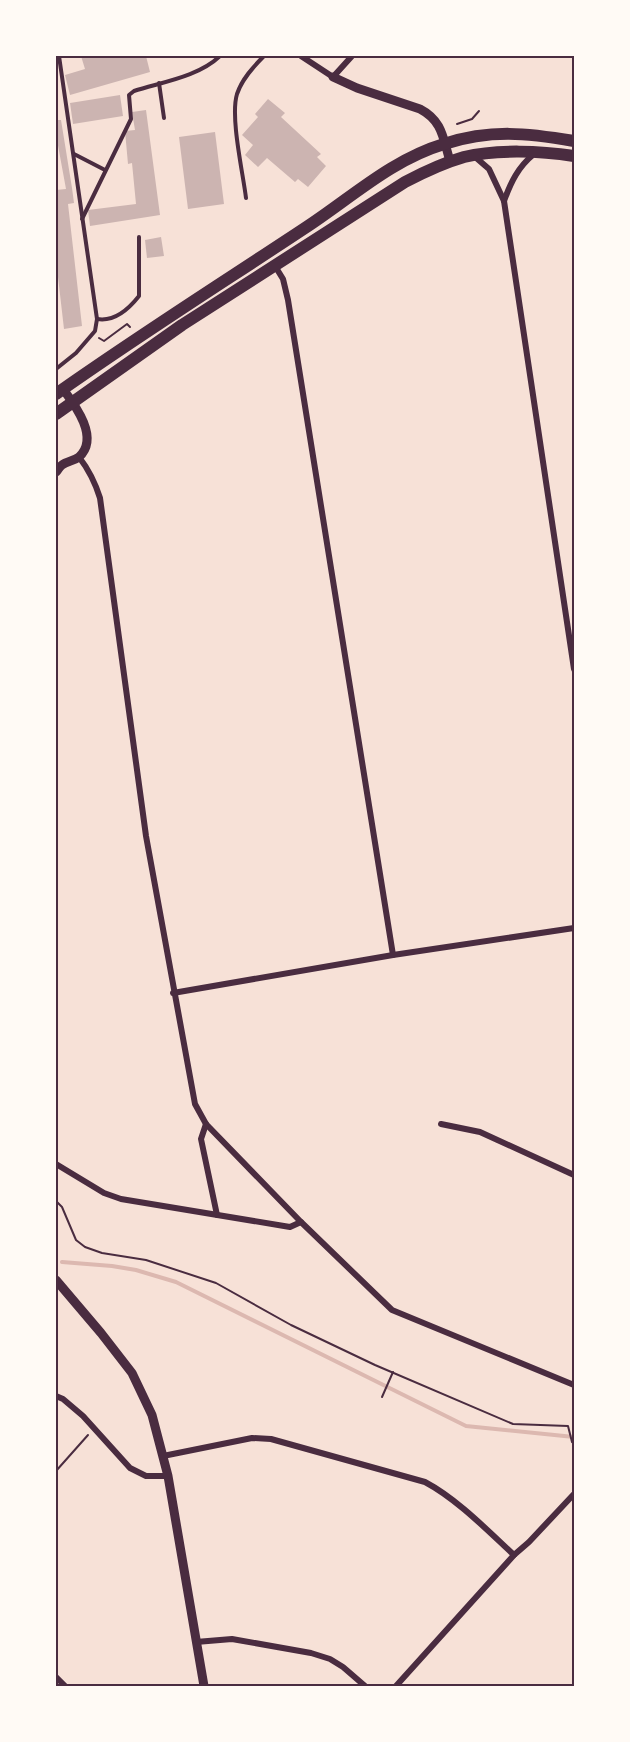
<svg xmlns="http://www.w3.org/2000/svg" width="630" height="1742" viewBox="0 0 630 1742" font-family="'Golos Text',sans-serif">
	<style>
		.lines { fill: none; stroke-linecap: round; stroke-linejoin: round }
		.stream { stroke: #dcb8b0; stroke-width: 4 }
		.building { fill: #ccb4b1 }
		.path { stroke: #4a2c40; stroke-width: 2 }
		.service { stroke: #4a2c40; stroke-width: 4 }
		.minor { stroke: #4a2c40; stroke-width: 6 }
		.tertiary { stroke: #4a2c40; stroke-width: 9 }
		.trunk { stroke: #4a2c40; stroke-width: 12 }
		.neatline { fill: none; stroke: #4a2c40; stroke-width: 2 }
	</style>
	<rect width="100%" height="100%" fill="#f7e1d7"/>
	<g class="lines">
		<path class="stream" d="M62 1262 112 1266 136 1270 176 1282 466 1426 574 1437"/>
	</g>
	<g class="building">
		<path d="M81 56H146L150 72 70 95 65 75 85 69Z"/>
		<path d="M120 95 123 116 73 124 70 103Z"/>
		<path d="M268 99 285 113 281 117 321 154 317 157 326 166 308 187 298 179 295 182 267 158 258 167 245 155 253 145 242 135 258 117 255 114Z"/>
		<path d="M146 110 160 215 90 226 88 210 136 204 132 163 128 164 125 131 135 130 132 112Z"/>
		<path d="M56 120H61L72 188 74 203 68 204 82 326 64 329 58 277H56V190L66 189 57 140H56Z"/>
		<path d="M215 132 224 204 188 209 179 137Z"/>
		<path d="M161 237 164 256 147 258 145 240Z"/>
	</g>
	<g class="lines">
		<g class="path">
			<path d="M457 124 472 119 479 111"/>
			<path d="M99 338 104 341 127 324 130 327"/>
			<path d="M56 1201 62 1207 76 1240 85 1247 102 1253 146 1260 216 1283 291 1325 375 1365 513 1424 568 1426 572 1442 574 1443"/>
			<path d="M382 1397 393 1372"/>
			<path d="M56 1471 88 1435"/>
		</g>
		<g class="service">
			<path d="M159 83 164 118"/>
			<path d="M74 154 105 170"/>
			<path d="M246 198C243 173 230 117 237 94 242 79 253 67 264 56"/>
			<path d="M82 219 131 119 129 95 134 91C162 82 198 77 220 56"/>
			<path d="M97 319C114 322 128 310 139 296V237"/>
			<path d="M56 369 76 353 95 331 97 319 59 56"/>
		</g>
		<g class="minor">
			<path d="M301 56 333 77 352 56"/>
			<path d="M474 156 489 169 504 201 574 669"/>
			<path d="M504 201C511 182 518 167 534 154"/>
			<path d="M275 266 283 279 288 300 393 955"/>
			<path d="M79 457C89 470 95 482 100 498L146 836 195 1104 206 1124 301 1222 392 1310 574 1385"/>
			<path d="M173 993 393 955 574 928"/>
			<path d="M206 1124 201 1139 217 1215"/>
			<path d="M441 1124 480 1132 574 1175"/>
			<path d="M56 1164 104 1193 121 1199 290 1227 301 1222"/>
			<path d="M56 1396 63 1399 83 1416 130 1468 146 1476H168"/>
			<path d="M163 1456 252 1438 271 1439 425 1482C457 1499 487 1530 514 1555"/>
			<path d="M196 1642 232 1639 311 1653 330 1659 343 1667 365 1686"/>
			<path d="M56 1677 65 1686"/>
			<path d="M396 1686 514 1555 529 1542 574 1494"/>
		</g>
		<g class="tertiary">
			<path d="M333 77 357 88 420 109C443 121 443 139 450 161"/>
			<path d="M56 472C58 470 59 467 62 465 67 461 74 461 79 457 100 438 75 405 63 389"/>
			<path d="M56 1280 101 1333 132 1373 152 1415 168 1476 204 1686"/>
		</g>
		<g class="trunk">
			<path d="M56 394C138 336 222 283 305 228 351 198 391 160 444 144 491 129 527 133 574 141"/>
			<path d="M56 414 182 325 405 182C424 172 443 163 464 157 497 149 541 151 574 156"/>
		</g>
	</g>
	<rect width="630" height="1742" fill="none" stroke="#fffaf5" stroke-width="114"/>
	<rect x="57" y="57" width="516" height="1628" class="neatline"/>
</svg>
